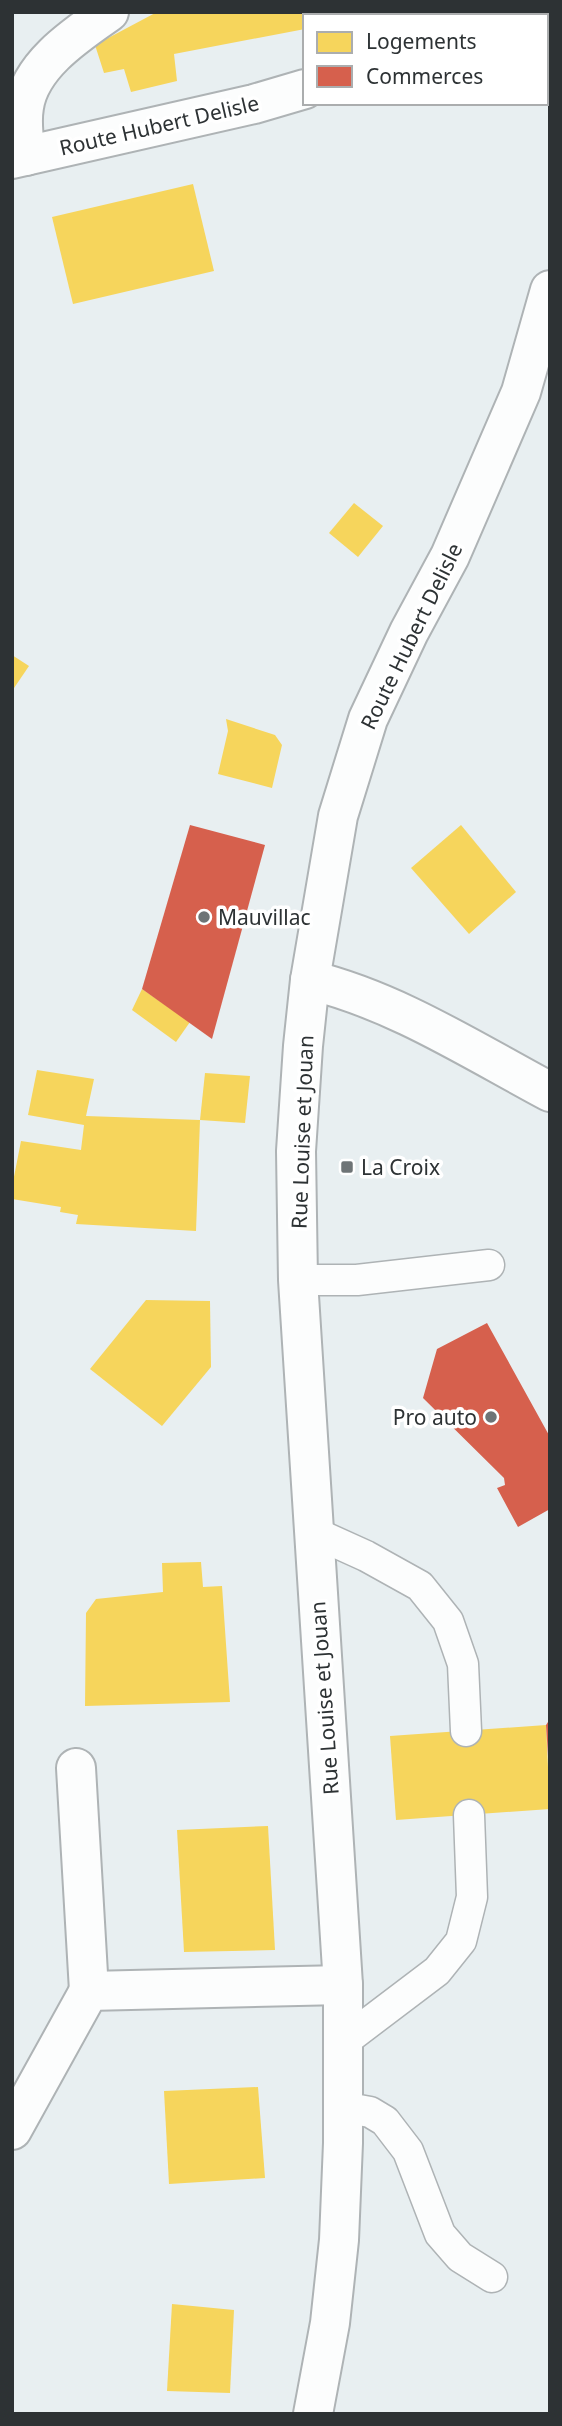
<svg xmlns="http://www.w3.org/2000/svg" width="562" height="2426" viewBox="0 0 562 2426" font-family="'Noto Sans',sans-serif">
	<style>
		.homes { fill: #f6d55c }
		.shops { fill: #d6604d }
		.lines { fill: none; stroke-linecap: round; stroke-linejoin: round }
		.lane-casing { stroke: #aeb3b5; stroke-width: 33 }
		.street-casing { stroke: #aeb3b5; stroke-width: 42 }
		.secondary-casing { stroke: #aeb3b5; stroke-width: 42 }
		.lane { stroke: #fcfdfd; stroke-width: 30 }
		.street { stroke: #fcfdfd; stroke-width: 38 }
		.secondary { stroke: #fcfdfd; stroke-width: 38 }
		.poi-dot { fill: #6e7476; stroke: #fff; stroke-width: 2.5 }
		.labels { text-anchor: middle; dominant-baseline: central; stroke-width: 7; stroke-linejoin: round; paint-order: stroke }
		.street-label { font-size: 21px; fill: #2d3234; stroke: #fff }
		.poi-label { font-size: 21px; fill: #2d3234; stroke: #fff; text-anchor: start }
	</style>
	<rect width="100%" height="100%" fill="#e8eff1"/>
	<g class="homes">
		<path d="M157 12H382L383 14 371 16H305V29L174 54 177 81 131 92 124 69 104 73 95 45Z"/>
		<path d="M193 184 214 271 73 304 52 217Z"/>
		<path d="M354 503 383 526 358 557 329 533Z"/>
		<path d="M12 655 29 666 12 691Z"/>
		<path d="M226 719 275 735 282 745 272 788 218 774 228 731Z"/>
		<path d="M461 825 516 892 469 934 411 868Z"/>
		<path d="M142 989 190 1022 176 1042 132 1010Z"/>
		<path d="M37 1070 94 1079 86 1116 200 1120 196 1231 76 1224 78 1215 60 1212 61 1207 12 1199V1187L21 1141 81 1150 84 1125 28 1115Z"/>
		<path d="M205 1073 250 1076 245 1123 200 1120Z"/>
		<path d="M146 1300 210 1301 211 1367 162 1426 90 1369Z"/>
		<path d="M201 1562 203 1587 222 1586 230 1702 85 1706 86 1613 96 1599 163 1592 162 1563Z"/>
		<path d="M546 1725 550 1809 396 1820 390 1736Z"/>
		<path d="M268 1826 275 1950 184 1952 177 1830Z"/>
		<path d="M258 2087 265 2178 169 2184 164 2091Z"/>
		<path d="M172 2304 234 2310 230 2393 167 2391Z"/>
	</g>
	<g class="shops">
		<path d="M190 825 265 845 212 1039 142 989Z"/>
		<path d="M487 1323 550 1437V1509L518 1527 497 1488 505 1485 504 1478 423 1398 437 1349Z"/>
		<path d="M550 1719V1756H548L546 1725Z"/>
	</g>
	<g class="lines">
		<defs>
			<g id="lane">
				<path d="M298 1280H357L489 1265"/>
				<path d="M313 1532 366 1556 420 1586 448 1621 463 1664 466 1731"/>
				<path d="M342 2043 437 1971 461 1941 472 1897 469 1815"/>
				<path d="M342 2107 370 2112 385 2121 408 2151 440 2234 460 2257 492 2277"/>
			</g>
			<g id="street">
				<path d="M26 156C24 139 21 124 24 107 30 65 76 35 109 12"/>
				<path d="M76 1768 89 1991"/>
				<path d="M12 2130 89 1991 343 1985"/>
			</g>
			<g id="secondary">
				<path d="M546 66 550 70"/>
				<path d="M12 159 254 104 305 89"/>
				<path d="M310 980C396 1001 473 1051 550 1092"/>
				<path d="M313 2414 330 2323 339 2240 343 2143V1985L298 1280 296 1151 303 1046 310 980 338 816 368 719 409 632 450 556 521 392 550 290"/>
			</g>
		</defs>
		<use href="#lane" class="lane-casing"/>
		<use href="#street" class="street-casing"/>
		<use href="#secondary" class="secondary-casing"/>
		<use href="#lane" class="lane"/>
		<use href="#street" class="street"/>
		<use href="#secondary" class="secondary"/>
	</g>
	<g class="poi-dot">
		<circle cx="204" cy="917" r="7"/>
		<rect x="340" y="1160" width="14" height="14" rx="3.5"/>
		<circle cx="491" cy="1417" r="7"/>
	</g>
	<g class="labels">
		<g class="street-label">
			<text transform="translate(159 125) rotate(-13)">Route Hubert Delisle</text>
			<text transform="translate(411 636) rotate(-64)">Route Hubert Delisle</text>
			<text transform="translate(302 1132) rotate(-88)">Rue Louise et Jouan</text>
			<text transform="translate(324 1698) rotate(-94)">Rue Louise et Jouan</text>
		</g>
		<g class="poi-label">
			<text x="218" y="917">Mauvillac</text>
			<text x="361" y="1167">La Croix</text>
			<text x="477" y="1417" text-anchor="end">Pro auto</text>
		</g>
	</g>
	<rect width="562" height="2426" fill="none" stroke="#2d3234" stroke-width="28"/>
	<rect x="303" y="14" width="245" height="91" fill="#ffffff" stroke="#abadae" stroke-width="2"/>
	<rect x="317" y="32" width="35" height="21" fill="#f6d55c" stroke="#abadae" stroke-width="2"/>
	<text x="366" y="49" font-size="21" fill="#2d3234">Logements</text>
	<rect x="317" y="66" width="35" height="21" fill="#d6604d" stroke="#abadae" stroke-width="2"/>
	<text x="366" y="84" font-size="21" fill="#2d3234">Commerces</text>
</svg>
